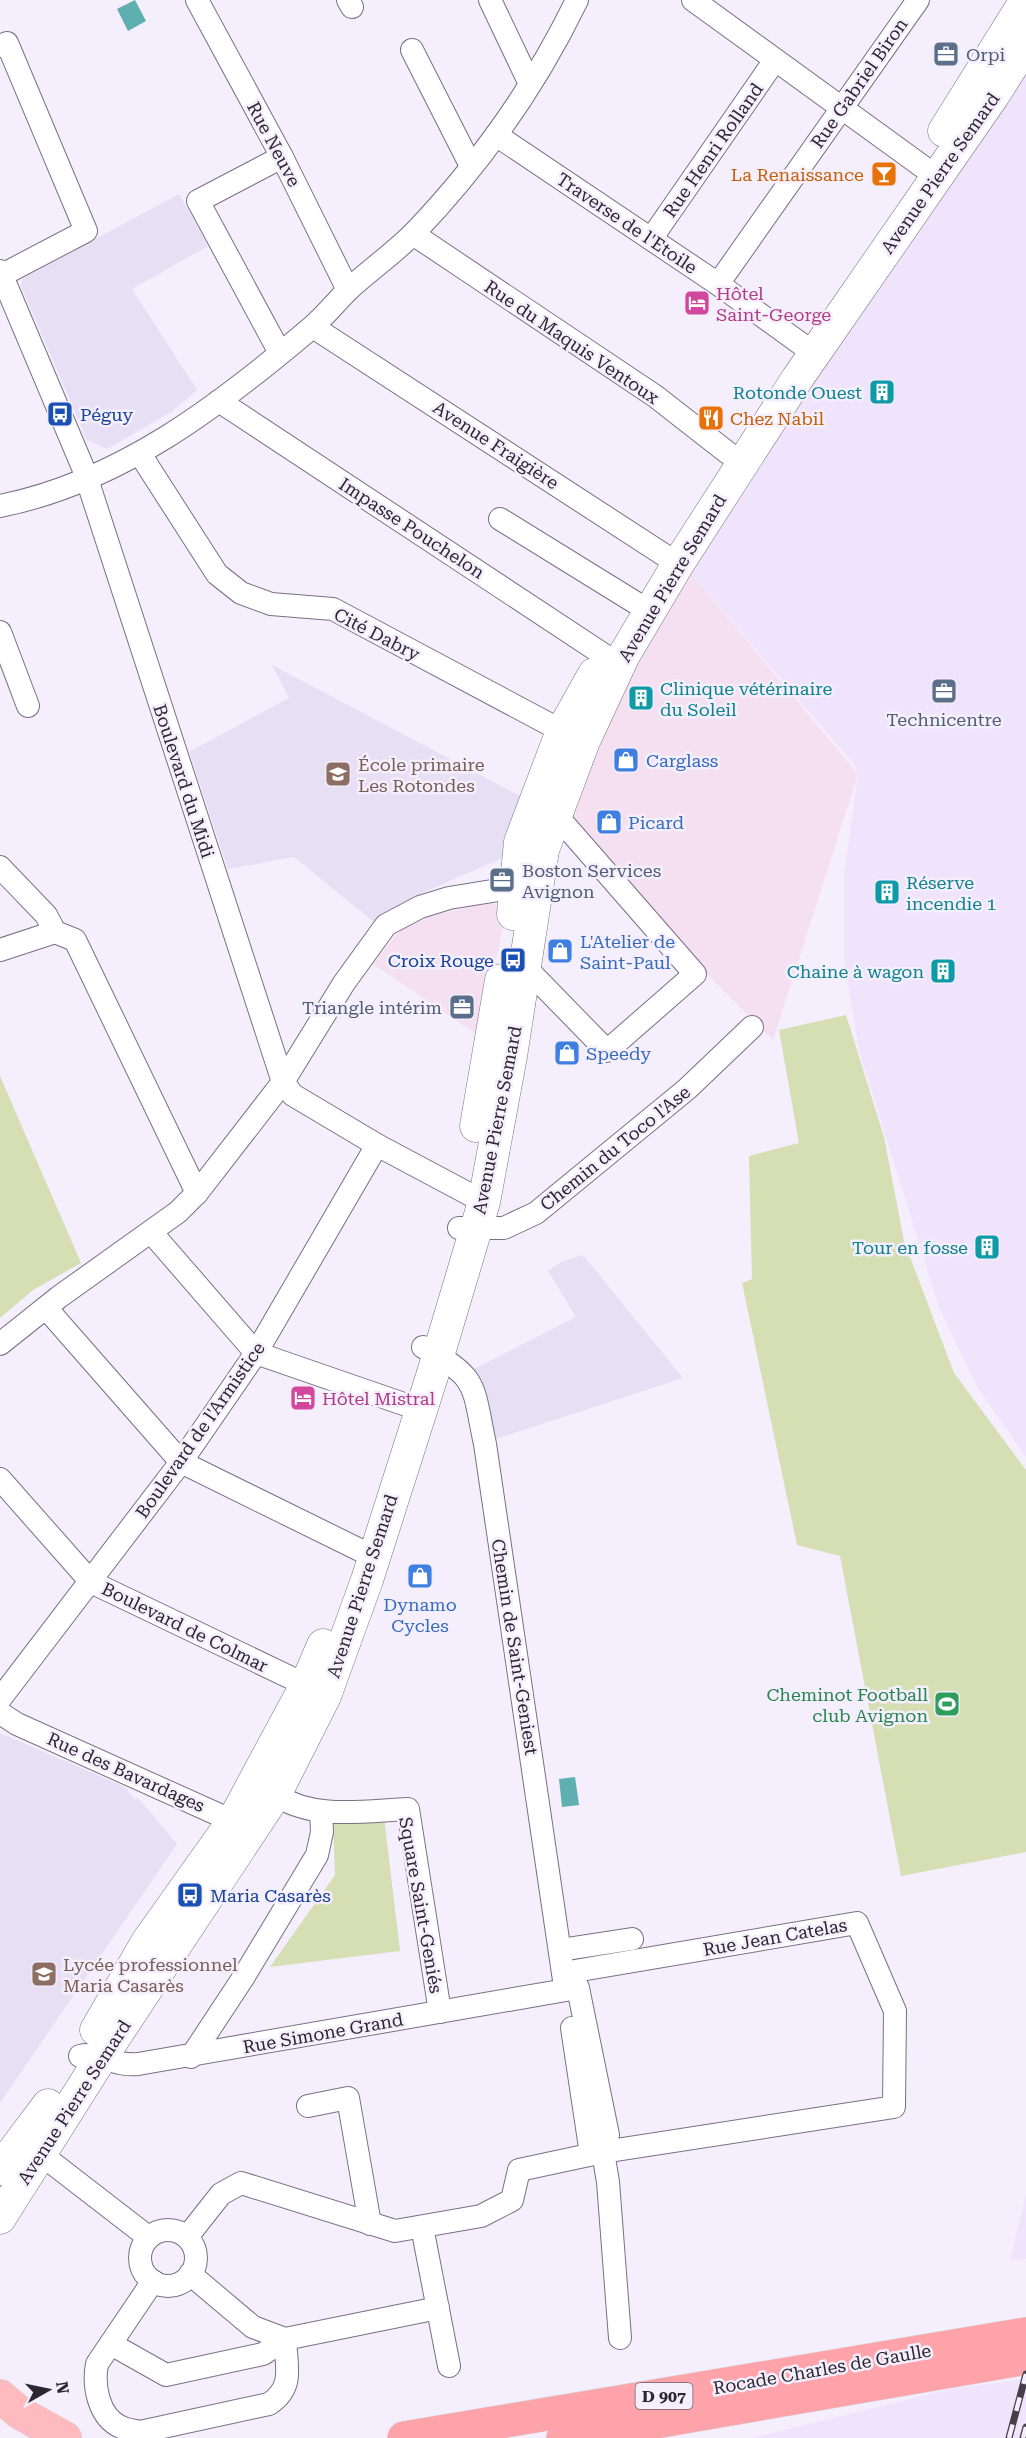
<svg xmlns="http://www.w3.org/2000/svg" width="1026" height="2438" viewBox="0 0 1026 2438" font-family="'Roboto Serif',serif">
	<style>
		.commercial { fill: #f4e0f1 }
		.built { fill: #f0e3fc }
		.education { fill: #e7dff4 }
		.green { fill: #d6deb3 }
		.water { fill: #5dafb0 }
		.lines { fill: none; stroke-linecap: round; stroke-linejoin: round }
		.minor-casing { stroke: #7b6f85; stroke-width: 24 }
		.secondary-casing { stroke: #7b6f85; stroke-width: 33 }
		.primary-casing { stroke: #d5d4d5; stroke-width: 34 }
		.trunk-casing { stroke: #d5d4d5; stroke-width: 34 }
		.minor { stroke: #fff; stroke-width: 22 }
		.secondary { stroke: #fff; stroke-width: 32 }
		.primary { stroke: #ffbac0; stroke-width: 33 }
		.trunk { stroke: #ffa3ab; stroke-width: 33 }
		.rail-casing { stroke: #443f48; stroke-width: 7 }
		.rail { stroke: #f5eefd; stroke-width: 4.5; stroke-dasharray: 14; stroke-linecap: butt }
		.labels { text-anchor: middle; dominant-baseline: central; stroke-width: 5; stroke-linejoin: round; paint-order: stroke }
		.shield { fill: #f5eefd; stroke: #68626d; stroke-width: 1.5 }
		.shield-label { font-size: 16px; font-weight: bold; fill: #2b262f }
		.service-label { font-size: 18px; fill: #4e5e75; stroke: #f5eefd; text-anchor: start }
		.street-label { font-size: 18px; fill: #2b262f; stroke: #f5eefd }
		.food-label { font-size: 18px; fill: #c56008; stroke: #f5eefd; text-anchor: end }
		.hotel-label { font-size: 18px; fill: #b23c85; stroke: #f5eefd; text-anchor: start }
		.culture-label { font-size: 18px; fill: #0d838f; stroke: #f5eefd; text-anchor: end }
		.transit-label { font-size: 18px; fill: #164399; stroke: #f5eefd; text-anchor: start }
		.shop-label { font-size: 18px; fill: #366cbe; stroke: #f5eefd; text-anchor: start }
		.education-label { font-size: 18px; fill: #785e54; stroke: #f5eefd; text-anchor: start }
		.leisure-label { font-size: 18px; fill: #27864d; stroke: #f5eefd; text-anchor: end }
	</style>
	<rect width="100%" height="100%" fill="#f5eefd"/>
	<g class="commercial">
		<path d="M688 570 858 774 773 1040 687 954 565 818 594 737Z"/>
		<path d="M490 902 506 910 481 1037 373 964 402 928 431 916Z"/>
	</g>
	<g class="built">
		<path d="M1026 64V1457L977 1387 939 1307 859 1051 844 959V876L858 774 853 763 688 570Z"/>
		<path d="M1026 2195V2259L1010 2260Z"/>
		<path d="M1026 2379V2438H752L951 2389Z"/>
	</g>
	<g class="education">
		<path d="M179 194 208 246 132 289 197 390 171 412 107 449 87 440 21 286 23 278Z"/>
		<path d="M272 665 522 797 509 855 420 894 374 922 294 857 228 869 189 752 289 698Z"/>
		<path d="M583 1255 683 1378 490 1441 472 1370 576 1317 548 1271 563 1261Z"/>
		<path d="M0 1733 125 1787 135 1800 138 1798 177 1844 0 2103Z"/>
	</g>
	<g class="green">
		<path d="M846 1015 884 1137 904 1241 954 1373 1026 1470V1852L901 1876 840 1556 797 1545 742 1283 752 1279 749 1156 799 1143 779 1030Z"/>
		<path d="M0 1076 81 1263 33 1290 0 1318Z"/>
		<path d="M384 1817 400 1951 270 1967 335 1875 333 1819Z"/>
	</g>
	<g class="water">
		<path d="M135 0 146 21 128 31 117 9Z"/>
		<path d="M575 1777 579 1805 562 1807 559 1779Z"/>
	</g>
	<g class="lines">
		<defs>
			<g id="minor">
				<path d="M197 0 282 157 348 290"/>
				<path d="M348 0 352 7"/>
				<path d="M490 0 530 84"/>
				<path d="M693 0 937 177"/>
				<path d="M0 46 7 43 86 231 2 275"/>
				<path d="M412 50 471 166"/>
				<path d="M496 135 718 284 815 354"/>
				<path d="M413 234 655 396 728 453"/>
				<path d="M651 239 775 60"/>
				<path d="M0 271 84 470 283 1082 293 1095 377 1145 484 1202"/>
				<path d="M718 284 918 0"/>
				<path d="M313 327 678 564"/>
				<path d="M280 353 198 201 282 157"/>
				<path d="M219 401 604 655"/>
				<path d="M140 454 217 574 241 593 271 604 333 609 562 731"/>
				<path d="M0 506C120 482 219 406 311 328 325 316 336 302 349 289 370 270 394 253 414 233 480 164 536 85 577 0"/>
				<path d="M500 519 649 611"/>
				<path d="M0 632 28 706"/>
				<path d="M0 867 46 915 55 932"/>
				<path d="M0 950 55 932 75 940 197 1193"/>
				<path d="M525 967 607 1051 695 974 557 816"/>
				<path d="M459 1228H504L536 1213 687 1089 752 1027"/>
				<path d="M151 1232 256 1353 421 1410"/>
				<path d="M46 1308 181 1462 374 1557"/>
				<path d="M0 1344 59 1297 178 1212 197 1193 283 1082 344 983 386 925 420 907 449 898 530 885"/>
				<path d="M423 1347C480 1379 472 1384 485 1444L565 1987"/>
				<path d="M0 1479 91 1582 306 1685"/>
				<path d="M0 1699 181 1462 256 1353 377 1145"/>
				<path d="M0 1713 17 1724 246 1827"/>
				<path d="M275 1795C315 1820 362 1811 408 1809L440 2012"/>
				<path d="M560 1950 632 1939"/>
				<path d="M563 1971 569 1972 578 1988 608 2135 603 2152 894 2107 895 2011 857 1923 569 1972"/>
				<path d="M572 2028 591 2154"/>
				<path d="M80 2056C99 2051 114 2067 138 2064L566 1990"/>
				<path d="M191 2057 243 1978 317 1855 322 1832 321 1812"/>
				<path d="M308 2106 348 2098 370 2224"/>
				<path d="M29 2145 148 2237"/>
				<path d="M422 2227 449 2366"/>
				<circle cx="168" cy="2258" r="28"/>
				<path d="M187 2237 221 2194 241 2183 395 2231 481 2216 512 2200 519 2170 603 2152 608 2182 620 2338"/>
				<path d="M190 2274 253 2327 285 2339 438 2308"/>
				<path d="M153 2281 97 2364C93 2385 98 2417 121 2427 126 2430 134 2430 140 2432L269 2404C295 2387 286 2366 285 2339"/>
				<path d="M111 2344 166 2375 263 2354 285 2339"/>
			</g>
			<g id="secondary">
				<path d="M944 131 1026 0"/>
				<path d="M513 914 520 842 562 731 594 674"/>
				<path d="M476 1126 501 980"/>
				<path d="M96 2030 147 1942 233 1821 306 1685 323 1645"/>
				<path d="M0 2169 48 2105"/>
				<path d="M0 2218 101 2058 275 1795 325 1696 367 1580 433 1373 484 1202 511 1056 543 850 584 741 624 655 678 564 797 379 993 96 1026 44"/>
			</g>
			<path id="primary" d="M0 2396 20 2413 65 2438"/>
			<g id="trunk">
				<path d="M404 2438 1026 2334"/>
				<path d="M563 2438 1026 2358"/>
			</g>
		</defs>
		<use href="#minor" class="minor-casing"/>
		<use href="#secondary" class="secondary-casing"/>
		<use href="#primary" class="primary-casing"/>
		<use href="#trunk" class="trunk-casing"/>
		<use href="#minor" class="minor"/>
		<use href="#secondary" class="secondary"/>
		<use href="#primary" class="primary"/>
		<use href="#trunk" class="trunk"/>
		<defs>
			<g id="rail">
				<path d="M1009 2438 1026 2374"/>
				<path d="M1023 2438 1026 2427"/>
			</g>
		</defs>
		<use href="#rail" class="rail-casing"/>
		<use href="#rail" class="rail"/>
	</g>
	<defs>
		<symbol id="office-square" viewBox="-11 -11 22 22"><rect x="-9" y="-9" width="18" height="18" rx="4" fill="#5c6f8a" stroke="#f5eefd"/><path d="M-6-3h4V-5.5h4V-3h4V5H-6ZM-1-4.5V-3h2v-1.5ZM-6 0V1H6V0Z" fill="#fff"/></symbol>
		<symbol id="bar-square" viewBox="-11 -11 22 22"><rect x="-9" y="-9" width="18" height="18" rx="4" fill="#e8710a" stroke="#f5eefd"/><path d="M-6-5H6L.8 .8V4.5H3.5V6h-7V4.5H-.8V.8Z" fill="#fff"/></symbol>
		<symbol id="hotel-square" viewBox="-11 -11 22 22"><rect x="-9" y="-9" width="18" height="18" rx="4" fill="#d1479c" stroke="#f5eefd"/><path d="M-6-4.5h1.5V1H6V5H4.5V3h-9V5H-6ZM-4 0a1.8 1.8 0 1 1 3.6 0ZM.5 0V-2.5h3Q6-2.5 6 0Z" fill="#fff"/></symbol>
		<symbol id="building-square" viewBox="-11 -11 22 22"><rect x="-9" y="-9" width="18" height="18" rx="4" fill="#0f9aa8" stroke="#f5eefd"/><path d="M-4-6H4V6H1V3H-1V6H-4ZM-2.5-4.3h1.7v1.8h-1.7ZM.8-4.3h1.7v1.8H.8ZM-2.5-1h1.7V.8h-1.7ZM.8-1h1.7V.8H.8Z" fill="#fff"/></symbol>
		<symbol id="bus-square" viewBox="-11 -11 22 22"><rect x="-9" y="-9" width="18" height="18" rx="4" fill="#1a4fb4" stroke="#f5eefd"/><path d="M-5-6H5V4H4V6H2V4H-2V6H-4V4H-5ZM-3.5-4V0h7V-4ZM-3.5 1.2v1.5H-2V1.2ZM2 1.2v1.5H3.5V1.2Z" fill="#fff"/></symbol>
		<symbol id="restaurant-square" viewBox="-11 -11 22 22"><rect x="-9" y="-9" width="18" height="18" rx="4" fill="#e8710a" stroke="#f5eefd"/><path d="M-5-6h1v4h1v-4h1v4h1v-4h1v5L-1.5 .5V6h-2V.5L-5-1ZM5-6V6H3V1.5H1.5Q1.5-4 5-6Z" fill="#fff"/></symbol>
		<symbol id="shop-square" viewBox="-11 -11 22 22"><rect x="-9" y="-9" width="18" height="18" rx="4" fill="#3f7fe0" stroke="#f5eefd"/><path d="M-5-2.5h2.3a2.7 3.5 0 0 1 5.4 0H5L5.5 6h-11ZM-1.5-2.5h3a1.5 2.3 0 0 0-3 0Z" fill="#fff"/></symbol>
		<symbol id="school-square" viewBox="-11 -11 22 22"><rect x="-9" y="-9" width="18" height="18" rx="4" fill="#8d6e63" stroke="#f5eefd"/><path d="M0-5L7-2L0 1L-7-2ZM-4 1L0 2.5L4 1V4Q0 6-4 4Z" fill="#fff"/></symbol>
		<symbol id="stadium-square" viewBox="-11 -11 22 22"><rect x="-9" y="-9" width="18" height="18" rx="4" fill="#2e9e5b" stroke="#f5eefd"/><path d="M0-5a6.5 5 0 1 0 0 10a6.5 5 0 1 0 0-10ZM-3.5-1.8h7v3.6h-7Z" fill="#fff"/></symbol>
	</defs>
	<g fill-rule="evenodd">
		<use href="#office-square" x="931" y="39" width="30" height="30"/>
		<use href="#bar-square" x="869" y="159" width="30" height="30"/>
		<use href="#hotel-square" x="682" y="288" width="30" height="30"/>
		<use href="#building-square" x="867" y="377" width="30" height="30"/>
		<use href="#bus-square" x="45" y="399" width="30" height="30"/>
		<use href="#restaurant-square" x="696" y="403" width="30" height="30"/>
		<use href="#office-square" x="929" y="676" width="30" height="30"/>
		<use href="#building-square" x="626" y="683" width="30" height="30"/>
		<use href="#shop-square" x="611" y="745" width="30" height="30"/>
		<use href="#school-square" x="323" y="759" width="30" height="30"/>
		<use href="#shop-square" x="594" y="807" width="30" height="30"/>
		<use href="#office-square" x="487" y="865" width="30" height="30"/>
		<use href="#building-square" x="872" y="877" width="30" height="30"/>
		<use href="#shop-square" x="545" y="936" width="30" height="30"/>
		<use href="#bus-square" x="498" y="945" width="30" height="30"/>
		<use href="#building-square" x="928" y="956" width="30" height="30"/>
		<use href="#office-square" x="447" y="992" width="30" height="30"/>
		<use href="#shop-square" x="552" y="1038" width="30" height="30"/>
		<use href="#building-square" x="972" y="1232" width="30" height="30"/>
		<use href="#hotel-square" x="288" y="1383" width="30" height="30"/>
		<use href="#shop-square" x="405" y="1561" width="30" height="30"/>
		<use href="#stadium-square" x="932" y="1689" width="30" height="30"/>
		<use href="#bus-square" x="175" y="1880" width="30" height="30"/>
		<use href="#school-square" x="29" y="1959" width="30" height="30"/>
	</g>
	<g class="labels">
		<rect class="shield" x="635.5" y="2383" width="57" height="26" rx="4.5"/>
		<g class="shield-label">
			<text x="664" y="2396">D 907</text>
		</g>
		<g class="service-label">
			<text x="966" y="54">Orpi</text>
			<text x="944" y="719" text-anchor="middle">Technicentre</text>
			<text x="522" y="870">Boston Services<tspan x="522" dy="21">Avignon</tspan></text>
			<text x="442" y="1007" text-anchor="end">Triangle intérim</text>
		</g>
		<g class="street-label">
			<text transform="translate(859 83) rotate(-55)">Rue Gabriel Biron</text>
			<text transform="translate(274 144) rotate(62)">Rue Neuve</text>
			<text transform="translate(713 150) rotate(-55)">Rue Henri Rolland</text>
			<text transform="translate(940 173) rotate(-55)">Avenue Pierre Semard</text>
			<text transform="translate(627 223) rotate(34)">Traverse de l'Etoile</text>
			<text transform="translate(572 342) rotate(34)">Rue du Maquis Ventoux</text>
			<text transform="translate(496 445) rotate(33)">Avenue Fraigière</text>
			<text transform="translate(412 528) rotate(33)">Impasse Pouchelon</text>
			<text transform="translate(672 578) rotate(-59)">Avenue Pierre Semard</text>
			<text transform="translate(377 634) rotate(27)">Cité Dabry</text>
			<text transform="translate(184 781) rotate(72)">Boulevard du Midi</text>
			<text transform="translate(497 1120) rotate(-79)">Avenue Pierre Semard</text>
			<text transform="translate(615 1148) rotate(-39)">Chemin du Toco l'Ase</text>
			<text transform="translate(200 1430) rotate(-55)">Boulevard de l'Armistice</text>
			<text transform="translate(362 1586) rotate(-72)">Avenue Pierre Semard</text>
			<text transform="translate(185 1627) rotate(26)">Boulevard de Colmar</text>
			<text transform="translate(515 1647) rotate(81)">Chemin de Saint-Geniest</text>
			<text transform="translate(126 1772) rotate(24)">Rue des Bavardages</text>
			<text transform="translate(421 1905) rotate(80)">Square Saint-Geniés</text>
			<text transform="translate(775 1937) rotate(-10)">Rue Jean Catelas</text>
			<text transform="translate(323 2033) rotate(-10)">Rue Simone Grand</text>
			<text transform="translate(74 2102) rotate(-57)">Avenue Pierre Semard</text>
			<text transform="translate(822 2369) rotate(-10)">Rocade Charles de Gaulle</text>
		</g>
		<g class="food-label">
			<text x="864" y="174">La Renaissance</text>
			<text x="730" y="418" text-anchor="start">Chez Nabil</text>
		</g>
		<g class="hotel-label">
			<text x="716" y="293">Hôtel<tspan x="716" dy="21">Saint-George</tspan></text>
			<text x="322" y="1398">Hôtel Mistral</text>
		</g>
		<g class="culture-label">
			<text x="862" y="392">Rotonde Ouest</text>
			<text x="660" y="688" text-anchor="start">Clinique vétérinaire<tspan x="660" dy="21">du Soleil</tspan></text>
			<text x="906" y="882" text-anchor="start">Réserve<tspan x="906" dy="21">incendie 1</tspan></text>
			<text x="924" y="971">Chaine à wagon</text>
			<text x="968" y="1247">Tour en fosse</text>
		</g>
		<g class="transit-label">
			<text x="80" y="414">Péguy</text>
			<text x="494" y="960" text-anchor="end">Croix Rouge</text>
			<text x="210" y="1895">Maria Casarès</text>
		</g>
		<g class="shop-label">
			<text x="646" y="760">Carglass</text>
			<text x="628" y="822">Picard</text>
			<text x="580" y="941">L'Atelier de<tspan x="580" dy="21">Saint-Paul</tspan></text>
			<text x="586" y="1053">Speedy</text>
			<text x="420" y="1604" text-anchor="middle">Dynamo<tspan x="420" dy="21">Cycles</tspan></text>
		</g>
		<g class="education-label">
			<text x="358" y="764">École primaire<tspan x="358" dy="21">Les Rotondes</tspan></text>
			<text x="63" y="1964">Lycée professionnel<tspan x="63" dy="21">Maria Casarès</tspan></text>
		</g>
		<g class="leisure-label">
			<text x="928" y="1694">Cheminot Football<tspan x="928" dy="21">club Avignon</tspan></text>
		</g>
	</g>
	<g transform="translate(48 2390) rotate(81)" stroke="#f5eefd" stroke-width="4.5" paint-order="stroke">
	<path d="M0-4.5L10 22L0 15L-10 22Z" fill="#2b262f"/>
	<text y="-9" font-size="16" font-weight="bold" text-anchor="middle" fill="#2b262f">N</text>
	</g>
</svg>
